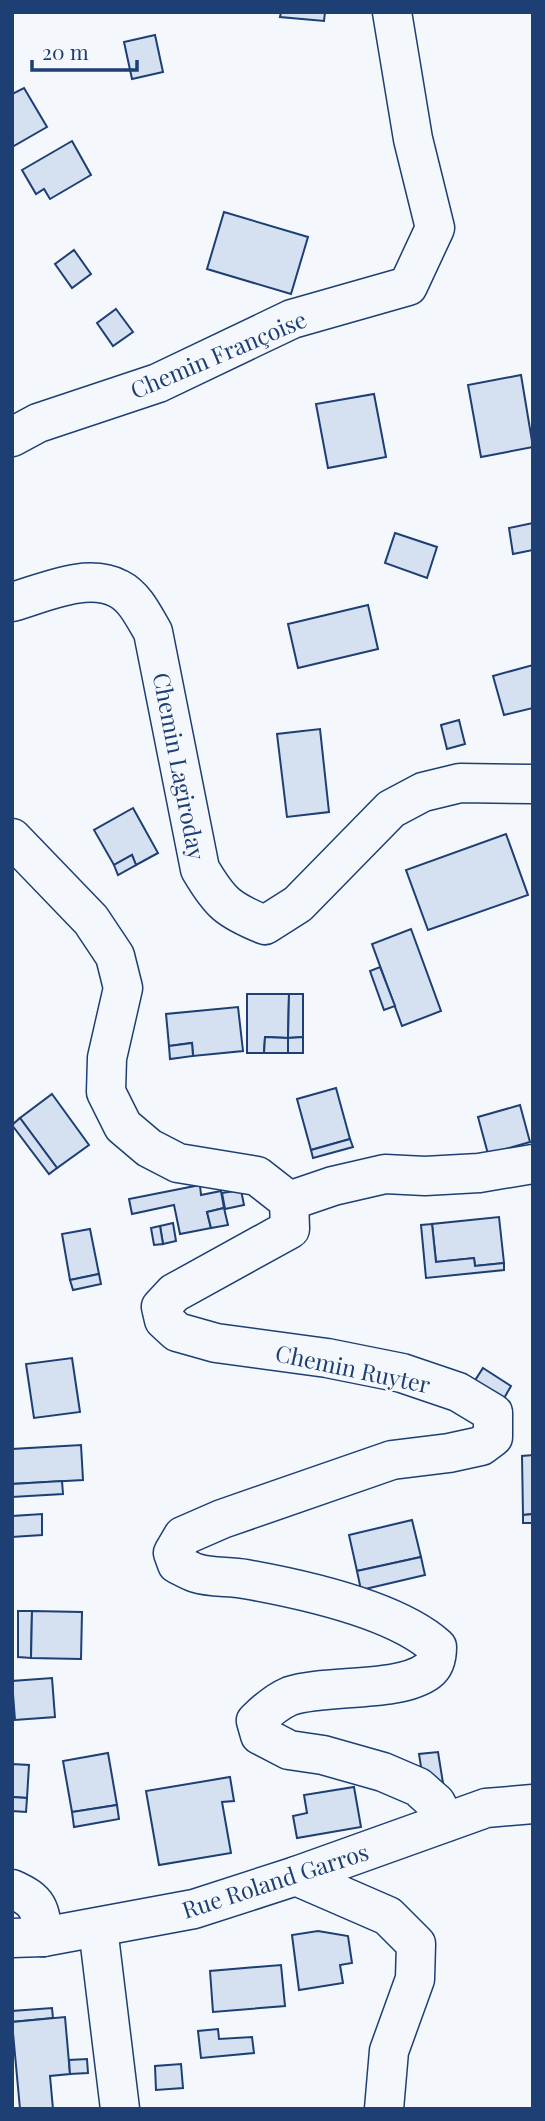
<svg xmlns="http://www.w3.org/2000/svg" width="545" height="2121" viewBox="0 0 545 2121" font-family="'Playfair Display',serif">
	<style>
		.building { fill: #d5e0f0; stroke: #1d3f73; stroke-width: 2 }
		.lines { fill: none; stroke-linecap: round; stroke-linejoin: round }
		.minor-casing { stroke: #1d3f73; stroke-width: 41 }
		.major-casing { stroke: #1d3f73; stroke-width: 41 }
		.minor { stroke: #f4f7fb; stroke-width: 38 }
		.major { stroke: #f4f7fb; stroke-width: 38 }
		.labels { text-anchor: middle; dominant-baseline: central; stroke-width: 5; stroke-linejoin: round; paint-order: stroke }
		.street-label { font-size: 23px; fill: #1d3f73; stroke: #f4f7fb }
	</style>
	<rect width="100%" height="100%" fill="#f4f7fb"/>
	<g class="building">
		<path d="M281 12H325L324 21 280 17Z"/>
		<path d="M155 35 163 72 132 79 124 42Z"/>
		<path d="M24 88 47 127 12 147V94Z"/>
		<path d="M72 141 91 175 50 199 44 189 36 194 22 170Z"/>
		<path d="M224 212 308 237 291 294 207 269Z"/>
		<path d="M74 250 91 274 72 288 55 264Z"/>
		<path d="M116 309 133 332 113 346 97 323Z"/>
		<path d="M521 375 533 447 481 457 468 385Z"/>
		<path d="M374 394 386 457 328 468 316 404Z"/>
		<path d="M533 523V550L513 554 509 528Z"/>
		<path d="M395 533 437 547 427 578 385 563Z"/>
		<path d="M368 605 378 649 298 668 288 624Z"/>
		<path d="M533 665V708L504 715 493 676Z"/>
		<path d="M459 720 465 744 447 749 441 725Z"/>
		<path d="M320 729 329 812 287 817 277 734Z"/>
		<path d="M133 808 158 853 136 865 132 855 114 865 94 830Z"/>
		<path d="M506 834 528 895 428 930 406 870Z"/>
		<path d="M132 855 136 865 118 875 114 865Z"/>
		<path d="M411 929 441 1011 402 1026 372 944Z"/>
		<path d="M380 967 395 1006 384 1010 370 971Z"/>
		<path d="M247 994H289L288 1038 265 1037 264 1053H247Z"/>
		<path d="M289 994H303V1037L288 1038Z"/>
		<path d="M238 1007 243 1051 193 1056 192 1043 169 1046 166 1014Z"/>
		<path d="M265 1037 288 1038V1053H264Z"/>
		<path d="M303 1037V1053H288V1038Z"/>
		<path d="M192 1043 193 1056 170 1059 169 1046Z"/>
		<path d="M336 1088 350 1139 311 1150 297 1099Z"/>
		<path d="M52 1094 89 1145 57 1168 20 1118Z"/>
		<path d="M520 1105 530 1142 488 1154 478 1117Z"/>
		<path d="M20 1118 57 1168 49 1174 12 1125Z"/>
		<path d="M350 1139 353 1147 313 1158 311 1150Z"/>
		<path d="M200 1185 201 1195 221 1191 224 1208 207 1212 211 1228 180 1234 174 1205 132 1214 129 1199Z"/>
		<path d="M241 1190 244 1205 225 1209 222 1193Z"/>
		<path d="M224 1208 228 1225 211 1228 207 1212Z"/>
		<path d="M499 1217 504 1263 475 1266 474 1258 436 1262 432 1224Z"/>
		<path d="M173 1223 176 1241 163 1244 160 1226Z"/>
		<path d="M432 1224 436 1262 474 1258 475 1266 504 1263V1270L426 1278 421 1225Z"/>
		<path d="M160 1226 163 1244 154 1245 151 1228Z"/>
		<path d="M90 1229 99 1274 70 1280 62 1234Z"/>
		<path d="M99 1274 101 1284 73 1290 70 1280Z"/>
		<path d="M72 1358 80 1412 34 1418 26 1364Z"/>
		<path d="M483 1368 511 1386 503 1400 474 1382Z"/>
		<path d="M81 1445 83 1480 12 1484V1449Z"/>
		<path d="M533 1455V1514L523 1515 522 1456Z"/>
		<path d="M62 1481 63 1494 12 1497V1484Z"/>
		<path d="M42 1514V1535L12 1537V1516Z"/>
		<path d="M533 1514V1523H523V1515Z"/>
		<path d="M412 1520 421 1557 357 1571 349 1535Z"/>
		<path d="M421 1557 425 1575 361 1590 357 1571Z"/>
		<path d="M18 1611H32L31 1658 18 1657Z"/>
		<path d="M32 1611 82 1612 81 1659 31 1658Z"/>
		<path d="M52 1678 55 1717 15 1720 12 1681Z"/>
		<path d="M438 1752 443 1783 424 1786 419 1754Z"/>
		<path d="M108 1753 117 1805 72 1812 63 1761Z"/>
		<path d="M12 1764 29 1765 27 1798 12 1797Z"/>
		<path d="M230 1777 234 1801 222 1802 231 1853 159 1865 146 1791Z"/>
		<path d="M354 1787 361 1827 297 1838 293 1816 307 1813 304 1795Z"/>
		<path d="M12 1797 27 1798 26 1812 12 1811Z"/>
		<path d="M117 1805 119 1819 74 1827 72 1812Z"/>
		<path d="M318 1931 348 1936 352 1963 340 1965 343 1983 299 1990 292 1935Z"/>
		<path d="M281 1965 285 2006 213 2012 210 1971Z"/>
		<path d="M52 2008 53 2018 12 2022V2011Z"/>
		<path d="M65 2017 70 2074 50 2076 53 2109H20L12 2022Z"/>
		<path d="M218 2029 219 2039 252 2037 254 2053 201 2058 198 2031Z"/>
		<path d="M87 2059 88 2073 70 2074 69 2060Z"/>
		<path d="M181 2064 183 2088 156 2090 155 2066Z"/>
	</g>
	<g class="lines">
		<defs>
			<g id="minor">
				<path d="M12 437 38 423 158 383 292 319 408 286 435 228 413 139 392 12"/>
				<path d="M12 602C44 593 87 572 119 589 135 597 144 617 153 632L200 869C220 903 228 910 265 925L298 904 391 809 423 792 460 783 533 784"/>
				<path d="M12 838 91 920 115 956 123 988 107 1058 106 1092 123 1126 149 1148 178 1163 257 1176 289 1201 290 1229 174 1293 161 1307 164 1320 177 1332 216 1343 327 1358 402 1373 458 1392 493 1413V1437L481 1446 449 1453 392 1460 222 1519 183 1536 173 1553 177 1564C183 1567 190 1571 196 1573 211 1578 229 1576 245 1579 301 1589 395 1609 437 1647 437 1656 436 1665 428 1671 399 1693 325 1684 290 1696 276 1702 266 1711 256 1721L260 1735 289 1750 323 1755 383 1772 418 1787 436 1803 446 1822"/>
				<path d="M289 1201 333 1186 385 1174 425 1176 479 1173 533 1164"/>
				<path d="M296 1876 388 1916 416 1944 415 1979 389 2051 384 2109"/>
				<path d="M12 1889C39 1901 40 1908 43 1937"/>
				<path d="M98 1928 120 2109"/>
			</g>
			<path id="major" d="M12 1938 43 1937 194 1909 296 1876 486 1808 533 1804"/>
		</defs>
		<use href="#minor" class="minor-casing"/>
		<use href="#major" class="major-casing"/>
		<use href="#minor" class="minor"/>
		<use href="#major" class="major"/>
	</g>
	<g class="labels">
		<g class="street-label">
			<text transform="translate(218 354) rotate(-23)">Chemin Françoise</text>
			<text transform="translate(180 766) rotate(79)">Chemin Lagiroday</text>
			<text transform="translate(353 1368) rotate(12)">Chemin Ruyter</text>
			<text transform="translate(275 1880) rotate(-18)">Rue Roland Garros</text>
		</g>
	</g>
	<rect width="545" height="2121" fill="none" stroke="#1d3f73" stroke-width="28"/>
	<path d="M32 60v10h105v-10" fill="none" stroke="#1d3f73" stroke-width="3.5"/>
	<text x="42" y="60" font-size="21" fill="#1d3f73" stroke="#f4f7fb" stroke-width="5" paint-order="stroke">20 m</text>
</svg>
